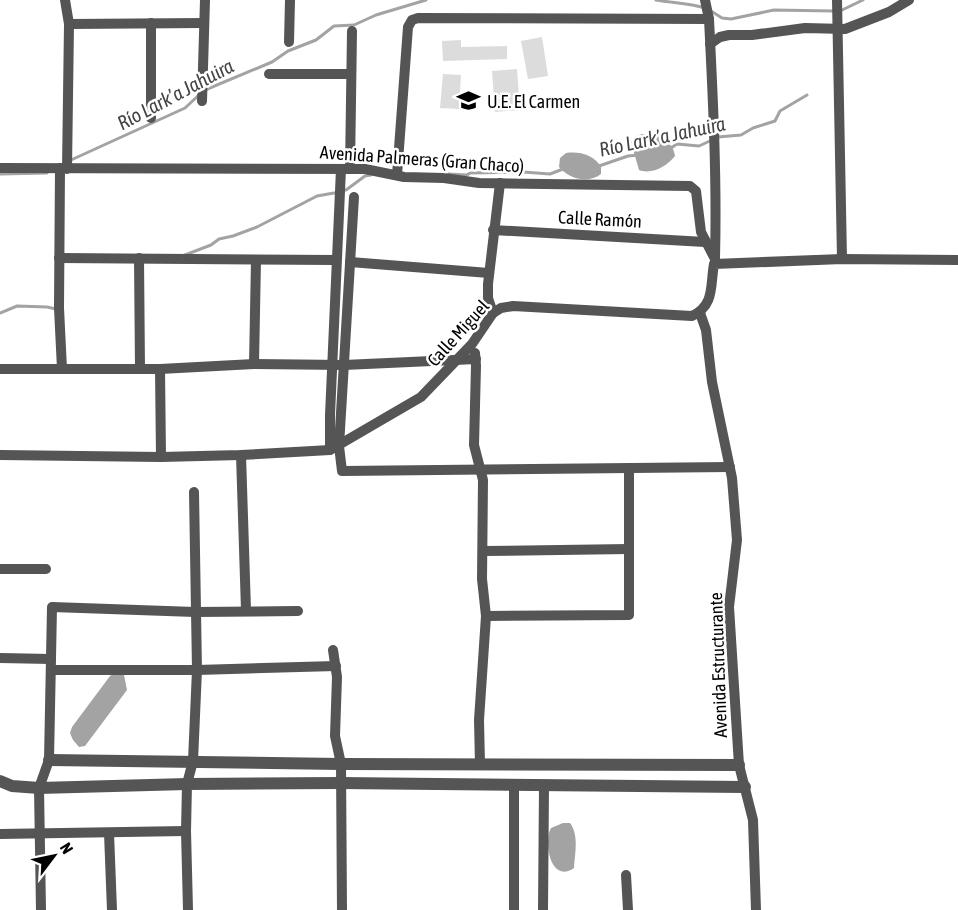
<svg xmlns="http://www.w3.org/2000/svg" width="958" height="910" viewBox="0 0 958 910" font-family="'Asap Condensed',sans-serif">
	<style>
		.green { fill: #dcdcdc }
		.water { fill: #a3a3a3 }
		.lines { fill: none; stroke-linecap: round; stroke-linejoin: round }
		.stream { stroke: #a3a3a3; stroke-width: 3 }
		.minor { stroke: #555; stroke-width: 10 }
		.tertiary { stroke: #555; stroke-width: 12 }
		.labels { text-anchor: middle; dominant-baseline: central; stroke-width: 5; stroke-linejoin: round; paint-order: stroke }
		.poi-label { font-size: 18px; fill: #000; stroke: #fff; text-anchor: start }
		.street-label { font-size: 18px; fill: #000; stroke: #fff }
		.water-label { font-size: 20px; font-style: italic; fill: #444; stroke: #fff }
	</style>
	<rect width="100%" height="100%" fill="#fff"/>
	<g class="green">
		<path d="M542 37 548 76 528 79 521 41Z"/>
		<path d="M461 40V47L507 46V59L443 61 442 41Z"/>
		<path d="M517 69 520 110 495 112 492 71Z"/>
		<path d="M443 74 461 75 459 109 440 108Z"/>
	</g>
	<g class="water">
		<path d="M642 134C658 133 672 139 675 156 667 166 652 175 639 170L631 142 634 138Z"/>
		<path d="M566 153C580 151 594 155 601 167V174C588 184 569 179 559 167L560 158Z"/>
		<path d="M115 673 124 675 127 690 85 746 79 747 73 740 70 733 72 727 110 676Z"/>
		<path d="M563 823H570C579 835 575 853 574 868 551 884 543 843 551 828Z"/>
	</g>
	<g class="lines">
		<g class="stream">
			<path d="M656 0C673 3 689 3 705 8"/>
			<path d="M711 11 722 18 731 19 774 10 833 11"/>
			<path d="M840 11 863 0"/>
			<path d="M205 90 272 62 288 51 316 40 334 26 354 25 376 15 426 0"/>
			<path d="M718 137 741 135 753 128 775 121 780 111 807 95"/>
			<path d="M671 148 677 144 699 146 712 140"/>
			<path d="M71 160 185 108 200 94"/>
			<path d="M599 166 628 156 639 155"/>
			<path d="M0 174 47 173"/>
			<path d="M449 174 467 175 470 173 523 172 550 174 563 169"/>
			<path d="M346 190 365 176 371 175"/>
			<path d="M185 255 211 245 219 239 233 236 257 227 317 196 334 193"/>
			<path d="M0 313 17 306 47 307 56 309"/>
		</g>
		<g class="minor">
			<path d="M65 0 69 24"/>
			<path d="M705 0 709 19C713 99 717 178 715 258"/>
			<path d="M837 0 842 259"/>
			<path d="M289 42 290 0"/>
			<path d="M710 44 720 37 729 35H752L805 28 845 29 889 12 909 0"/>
			<path d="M269 74H351"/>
			<path d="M202 101 205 0"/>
			<path d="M151 118V23"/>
			<path d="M0 168 365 169 404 177 444 178 479 183 690 186 696 191 701 232 715 259"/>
			<path d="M60 168 59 308 62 369"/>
			<path d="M67 169 69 24 204 23"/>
			<path d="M350 169 352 31"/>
			<path d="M397 175 408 27 412 20 418 18 709 19"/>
			<path d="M354 197 339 446 342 471 730 467"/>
			<path d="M493 230 705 242"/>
			<path d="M59 258 336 260"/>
			<path d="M139 258 140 369"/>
			<path d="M350 262 489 273"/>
			<path d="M493 313 488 298V284L500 183"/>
			<path d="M700 313 706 330 712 382 732 478 737 540 729 607 739 765 753 820 756 910"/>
			<path d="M475 353 476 366 474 445 483 480 482 579 486 616 479 720 480 764"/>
			<path d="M254 364 256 260"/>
			<path d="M0 369H160L254 364 344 365 476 359"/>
			<path d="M160 369 161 457"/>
			<path d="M330 450V415L341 169"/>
			<path d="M0 455 161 457 241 455 330 450 421 397 472 344 493 313 501 308 513 306 692 316C715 305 710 286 714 264L842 259 958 260"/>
			<path d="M241 455 246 610"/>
			<path d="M483 551 629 549"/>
			<path d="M0 569H46"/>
			<path d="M486 616 629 615V468"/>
			<path d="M333 650 337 677 335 736 341 764 342 910"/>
			<path d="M0 658 51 659"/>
			<path d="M51 670H197L336 666"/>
			<path d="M514 786V910"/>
			<path d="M109 833 112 910"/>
			<path d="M0 834 186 831"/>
			<path d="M626 875 628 910"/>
			<path d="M41 910 39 788 49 760 52 607 195 612 298 611"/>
			<path d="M188 910 186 831 187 784 193 761 197 670 194 492"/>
			<path d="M543 910 544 786"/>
		</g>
		<g class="tertiary">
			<path d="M49 760 341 764 739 765"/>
			<path d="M0 781 12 786 39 788 187 784 340 783 745 787"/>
		</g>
	</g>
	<defs>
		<symbol id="school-bare" viewBox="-9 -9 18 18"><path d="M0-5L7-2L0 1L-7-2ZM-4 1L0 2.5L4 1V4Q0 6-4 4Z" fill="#000" stroke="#fff" stroke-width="2.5" paint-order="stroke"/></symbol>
	</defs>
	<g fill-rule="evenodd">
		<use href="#school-bare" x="452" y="84" width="33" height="33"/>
	</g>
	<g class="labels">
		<g class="poi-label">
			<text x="487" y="101">U.E. El Carmen</text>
		</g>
		<g class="street-label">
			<text transform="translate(422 159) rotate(4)">Avenida Palmeras (Gran Chaco)</text>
			<text transform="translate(600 219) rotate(3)">Calle Ramón</text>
			<text transform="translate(458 333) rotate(-48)">Calle Miguel</text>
			<text transform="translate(718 665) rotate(-92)">Avenida Estructurante</text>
		</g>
		<g class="water-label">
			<text transform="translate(175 94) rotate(-28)">Río Lark’a Jahuira</text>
			<text transform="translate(662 136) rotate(-12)">Río Lark’a Jahuira</text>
		</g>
	</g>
	<g transform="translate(54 856) rotate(58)" stroke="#ffffff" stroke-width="4.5" paint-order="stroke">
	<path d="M0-4.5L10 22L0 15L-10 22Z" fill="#000000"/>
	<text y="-9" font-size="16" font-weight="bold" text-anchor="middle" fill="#000000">N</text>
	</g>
</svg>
